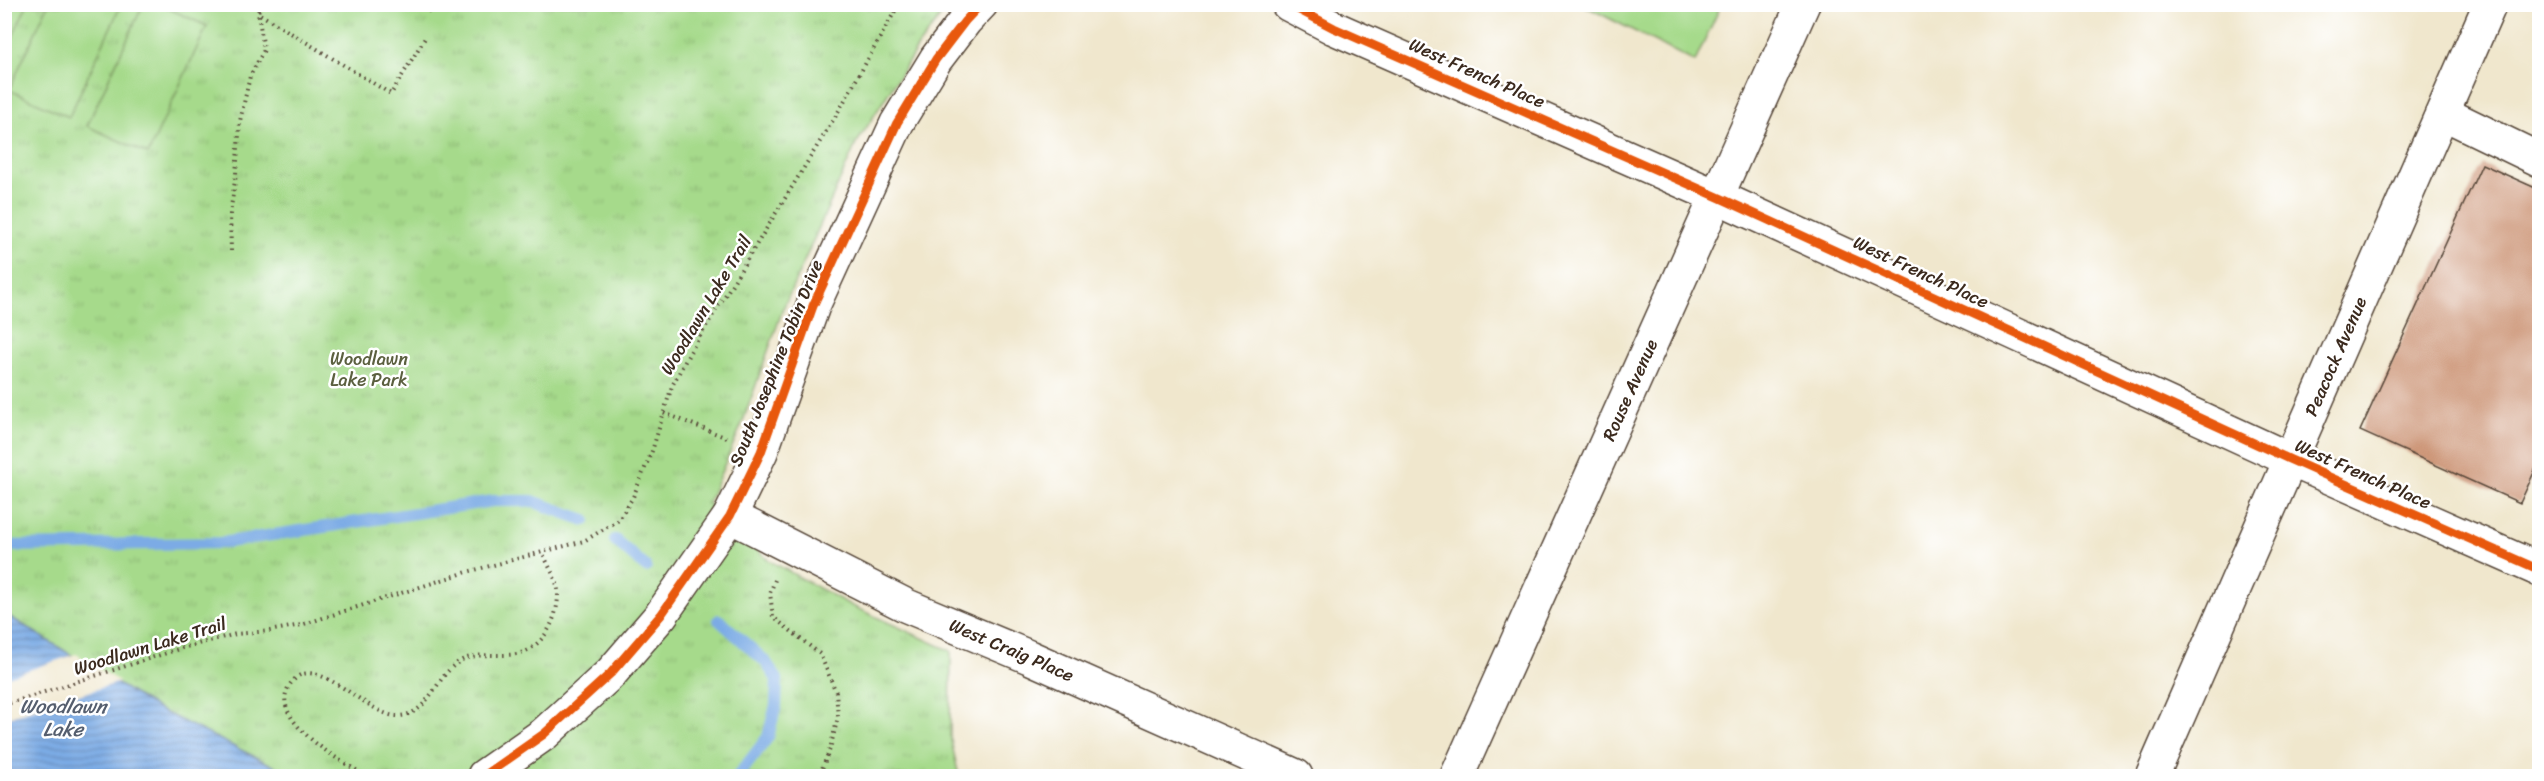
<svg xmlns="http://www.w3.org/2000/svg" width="2544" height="781" viewBox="0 0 2544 781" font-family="Sriracha,sans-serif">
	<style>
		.grass { fill: url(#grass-tufts); stroke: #708254; stroke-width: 1.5 }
		.pitch { fill: #a6da8b; stroke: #708254; stroke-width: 1.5 }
		.water { fill: url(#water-rules); stroke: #5b6a82; stroke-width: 1.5 }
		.pier { fill: #f0e7cd }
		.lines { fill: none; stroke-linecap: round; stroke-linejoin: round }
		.stream { stroke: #7babe5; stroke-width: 12 }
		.building { fill: #cd9779 }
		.minor-casing { stroke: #564638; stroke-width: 36 }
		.path { stroke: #564638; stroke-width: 4; stroke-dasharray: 1.5 4.5; stroke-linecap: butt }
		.minor { stroke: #fff; stroke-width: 33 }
		.cycleway-casing { stroke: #fff; stroke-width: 13 }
		.cycleway { stroke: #e8590c; stroke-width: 9 }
		.labels { text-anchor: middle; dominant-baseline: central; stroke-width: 5; stroke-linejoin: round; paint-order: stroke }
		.street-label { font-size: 18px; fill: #3b2a1e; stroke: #fff }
		.park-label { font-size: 18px; fill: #5b5f3f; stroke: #fff }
		.water-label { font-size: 20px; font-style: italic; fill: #555e6e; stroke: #fff }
	</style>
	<defs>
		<pattern id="grass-tufts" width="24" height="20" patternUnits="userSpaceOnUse" patternTransform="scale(1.5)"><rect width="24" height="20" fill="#a6da8b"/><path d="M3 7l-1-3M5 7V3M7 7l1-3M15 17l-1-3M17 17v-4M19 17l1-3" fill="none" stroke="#90bb78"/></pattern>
		<pattern id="water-rules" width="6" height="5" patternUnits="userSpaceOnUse" patternTransform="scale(1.5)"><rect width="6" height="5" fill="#7babe5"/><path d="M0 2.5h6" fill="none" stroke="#668bb9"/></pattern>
	</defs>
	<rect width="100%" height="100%" fill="#fff"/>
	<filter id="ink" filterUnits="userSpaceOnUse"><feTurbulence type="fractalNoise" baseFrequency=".0167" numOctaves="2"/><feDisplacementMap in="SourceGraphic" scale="12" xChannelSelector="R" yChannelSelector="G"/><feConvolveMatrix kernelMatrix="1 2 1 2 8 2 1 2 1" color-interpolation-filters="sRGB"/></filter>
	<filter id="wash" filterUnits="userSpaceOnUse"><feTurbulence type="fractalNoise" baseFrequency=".008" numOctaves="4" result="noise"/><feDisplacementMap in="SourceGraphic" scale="24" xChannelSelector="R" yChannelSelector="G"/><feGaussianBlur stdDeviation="1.35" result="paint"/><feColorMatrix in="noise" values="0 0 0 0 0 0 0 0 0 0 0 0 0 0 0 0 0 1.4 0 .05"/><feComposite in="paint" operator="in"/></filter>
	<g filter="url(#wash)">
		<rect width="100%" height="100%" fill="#f0e7cd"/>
		<path class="grass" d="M5 5H949L919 45 856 144 783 309 742 424 708 503 768 560 852 606 951 651 950 736 959 776H5Z"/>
		<g class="pitch">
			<path d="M5 4 27 5 5 53 4 5Z"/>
			<path d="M48 5H121L69 117 9 90Z"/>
			<path d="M143 5H161L207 26 148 154 87 126Z"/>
			<path d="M1583 5H1721L1695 62Z"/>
		</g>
		<path class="water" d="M4 613 158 709 294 776H5Z"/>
		<path class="pier" d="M76 654 120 682 5 718V678Z"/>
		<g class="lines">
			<g class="stream">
				<path d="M615 540 646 567"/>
				<path d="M4 546 221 543 493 501H532L585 520"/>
				<path d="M719 620 765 661 777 679 776 705 768 737 738 776"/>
			</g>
		</g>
		<g id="blocks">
			<path class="building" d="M2482 164 2540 190V459L2520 503 2360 431Z"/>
		</g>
	</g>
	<g filter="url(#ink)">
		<use href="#blocks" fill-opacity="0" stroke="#564638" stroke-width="1.5"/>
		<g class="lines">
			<defs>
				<g id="minor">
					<path d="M1288 4 1334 28 1718 197 2291 460 2540 570"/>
					<path d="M2443 113 2540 160"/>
					<path id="s1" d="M730 516 907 606 1029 657 1296 776"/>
					<path d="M484 776 544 734 611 673 661 615 730 516 761 452 813 306 897 123 936 59 965 21 981 4"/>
					<path id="s2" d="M1457 776 1803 4"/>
					<path id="s3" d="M2152 776 2490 4"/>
				</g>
			</defs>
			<use href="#minor" class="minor-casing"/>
			<g class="path">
				<path d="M260 4 258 13 391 94 425 38"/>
				<path d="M419 4 432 13"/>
				<path d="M231 251 230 214 236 174 240 121 250 76 264 50 258 13"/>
				<path d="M664 413 727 438"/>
				<path d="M775 580 770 593 773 617 820 654 836 692 838 717 830 749 819 776"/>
				<path d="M4 705 182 648 236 634 269 631 301 625 467 572 584 541 619 520 633 497 652 451 672 386 689 354 837 114 899 4"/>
				<path d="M367 776C341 762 254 713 297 677 321 658 371 718 399 716 431 714 435 674 462 660 479 652 498 657 516 654 544 649 559 617 558 591 557 579 547 564 543 553"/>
			</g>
			<use href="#minor" class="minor"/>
			<defs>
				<g id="cycleway">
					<path d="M1288 4 1334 28 1718 197 2291 460 2540 570"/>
					<path d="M484 776 544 734 611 673 661 615 730 516 761 452 813 306 897 123 936 59 965 21 981 4"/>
				</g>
			</defs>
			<use href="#cycleway" class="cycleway-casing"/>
			<use href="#cycleway" class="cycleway"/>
		</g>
	</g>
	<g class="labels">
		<g class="street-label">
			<text transform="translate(1477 73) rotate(24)">West French Place</text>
			<text transform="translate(1921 272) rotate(25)">West French Place</text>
			<text transform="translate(706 305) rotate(-59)">Woodlawn Lake Trail</text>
			<text stroke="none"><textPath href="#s3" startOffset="458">Peacock Avenue</textPath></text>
			<text transform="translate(776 363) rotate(-68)">South Josephine Tobin Drive</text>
			<text stroke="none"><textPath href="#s2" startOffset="423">Rouse Avenue</textPath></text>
			<text transform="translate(2363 474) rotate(24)">West French Place</text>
			<text transform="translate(150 646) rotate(-17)">Woodlawn Lake Trail</text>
			<text stroke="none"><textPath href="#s1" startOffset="312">West Craig Place</textPath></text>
		</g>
		<g class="park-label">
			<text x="369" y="359">Woodlawn<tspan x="369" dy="21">Lake Park</tspan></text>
		</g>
		<g class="water-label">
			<text x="63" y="706">Woodlawn<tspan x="63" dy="23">Lake</tspan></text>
		</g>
	</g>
	<rect width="2544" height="781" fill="none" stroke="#fff" stroke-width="24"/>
</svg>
